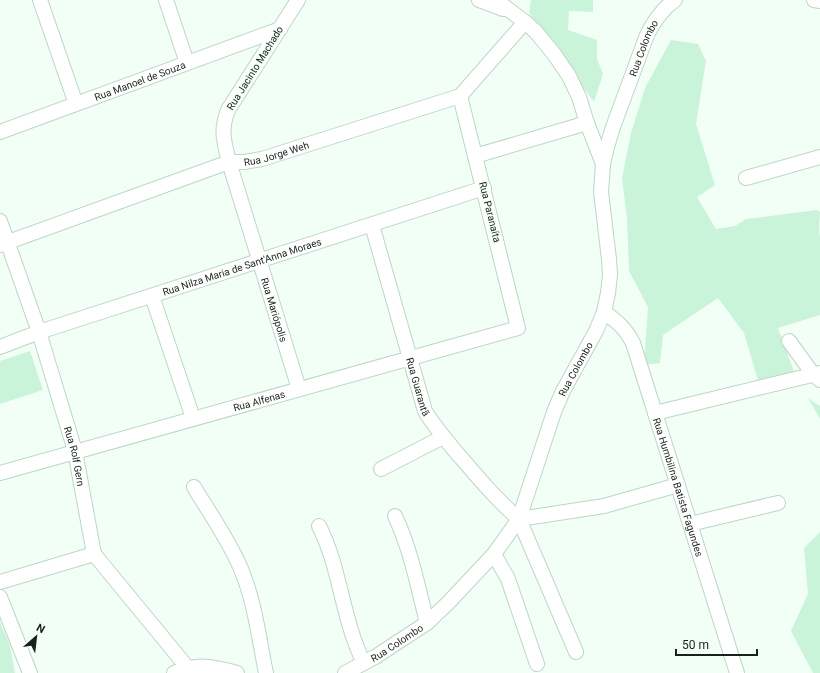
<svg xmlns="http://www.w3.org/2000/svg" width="820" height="673" viewBox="0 0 820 673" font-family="Roboto,sans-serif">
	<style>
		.green { fill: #c9f4d9 }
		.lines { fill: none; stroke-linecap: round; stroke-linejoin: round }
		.minor-casing { stroke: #bfd4c6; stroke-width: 16 }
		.minor { stroke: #fff; stroke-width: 14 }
		.labels { text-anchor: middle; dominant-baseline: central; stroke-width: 3; stroke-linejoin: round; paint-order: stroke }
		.street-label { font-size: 10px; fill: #1a211c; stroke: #f2fff7 }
	</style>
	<rect width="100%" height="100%" fill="#f2fff7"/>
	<g class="green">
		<path d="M531 0H593V12L569 11 568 30 597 40V59L603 74 594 102 529 13Z"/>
		<path d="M671 40 698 44 706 61 696 124 715 185 697 197 716 229 735 226 746 219 817 210 820 212C820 221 818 228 820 237V315L778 328 795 374 759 384 744 333 718 298 663 335 660 363 644 365 648 307 629 271 627 219 622 178 631 133 645 88Z"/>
		<path d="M30 351 43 390 0 404V361Z"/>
		<path d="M808 398 820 406V419Z"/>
		<path d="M820 532V673H813L791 631 808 594 804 548Z"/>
		<path d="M0 622 10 645 15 673H0Z"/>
	</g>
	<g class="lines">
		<defs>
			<g id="minor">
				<path d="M40 0 76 104"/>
				<path d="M166 0 187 63"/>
				<path id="s1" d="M298 0 228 110C220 131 224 141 229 162L299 389"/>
				<path d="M479 0 503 9"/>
				<path d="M496 0 525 22 536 32 554 54 569 76 579 97 587 123 603 164"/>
				<path d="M814 0 820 1"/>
				<path id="s2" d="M0 132 280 29"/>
				<path d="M475 156 587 123"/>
				<path d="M746 178 820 157"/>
				<path id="s3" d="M0 221 39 332 75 451 94 554 187 667"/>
				<path id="s4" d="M372 225 425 411C436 429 449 444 463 460 481 481 498 501 519 519L576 652"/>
				<path id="s5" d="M0 245 229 162H244L262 159 460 96 525 22"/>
				<path d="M152 296 193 418"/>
				<path id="s6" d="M604 312C618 322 625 328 633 343L737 673"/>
				<path d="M789 341 813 374 820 380"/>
				<path id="s7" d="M0 347 39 332 484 188"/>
				<path d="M655 413 820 373"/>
				<path d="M381 469 443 437"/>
				<path id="s8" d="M0 473 518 328 460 96"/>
				<path d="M194 487C210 514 229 540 241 569 255 602 259 639 266 673"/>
				<path d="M395 516C411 550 418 587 427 623"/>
				<path d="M519 519 604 506 678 485"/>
				<path d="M690 524 778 503"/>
				<path d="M319 526C341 569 342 620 364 663"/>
				<path d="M494 554 508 579 537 664"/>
				<path d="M0 582 94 554"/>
				<path d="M0 597 30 673"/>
				<path d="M174 673C198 663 213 666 237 673"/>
				<path id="s9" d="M345 673 375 657 427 623 448 603 494 554 519 519 554 412 563 391 596 331 604 312 608 293 610 275 609 259 601 192 603 164 607 147 613 127 647 35C654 21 662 9 675 0"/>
			</g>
		</defs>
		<use href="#minor" class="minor-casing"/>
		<use href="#minor" class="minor"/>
	</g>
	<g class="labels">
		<g class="street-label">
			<text stroke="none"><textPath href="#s9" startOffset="732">Rua Colombo</textPath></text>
			<text transform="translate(255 68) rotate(-58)">Rua Jacinto Machado</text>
			<text stroke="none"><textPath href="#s2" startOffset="149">Rua Manoel de Souza</textPath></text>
			<text stroke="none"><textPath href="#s5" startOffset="292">Rua Jorge Weh</textPath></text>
			<text transform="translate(490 212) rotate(76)">Rua Paranaíta</text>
			<text stroke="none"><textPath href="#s7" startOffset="255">Rua Nilza Maria de Sant'Anna Moraes</textPath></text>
			<text stroke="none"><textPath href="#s1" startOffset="338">Rua Mariópolis</textPath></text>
			<text stroke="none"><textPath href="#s9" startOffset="396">Rua Colombo</textPath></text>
			<text stroke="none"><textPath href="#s4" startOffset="168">Rua Guarantã</textPath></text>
			<text stroke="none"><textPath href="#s8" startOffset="269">Rua Alfenas</textPath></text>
			<text stroke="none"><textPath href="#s3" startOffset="247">Rua Rolf Gern</textPath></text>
			<text stroke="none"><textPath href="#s6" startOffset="194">Rua Humbilina Batista Fagundes</textPath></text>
			<text stroke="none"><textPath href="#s9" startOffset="60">Rua Colombo</textPath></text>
		</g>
	</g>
	<g transform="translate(36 637) rotate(28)" stroke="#f2fff7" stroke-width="3" paint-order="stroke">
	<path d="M0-3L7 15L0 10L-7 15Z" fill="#1a211c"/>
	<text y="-6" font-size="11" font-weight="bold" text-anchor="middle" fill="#1a211c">N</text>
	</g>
	<path d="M676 649v6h81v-6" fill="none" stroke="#1a211c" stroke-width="2"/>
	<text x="682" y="649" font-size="12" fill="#1a211c" stroke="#f2fff7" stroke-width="3" paint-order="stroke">50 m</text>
</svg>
